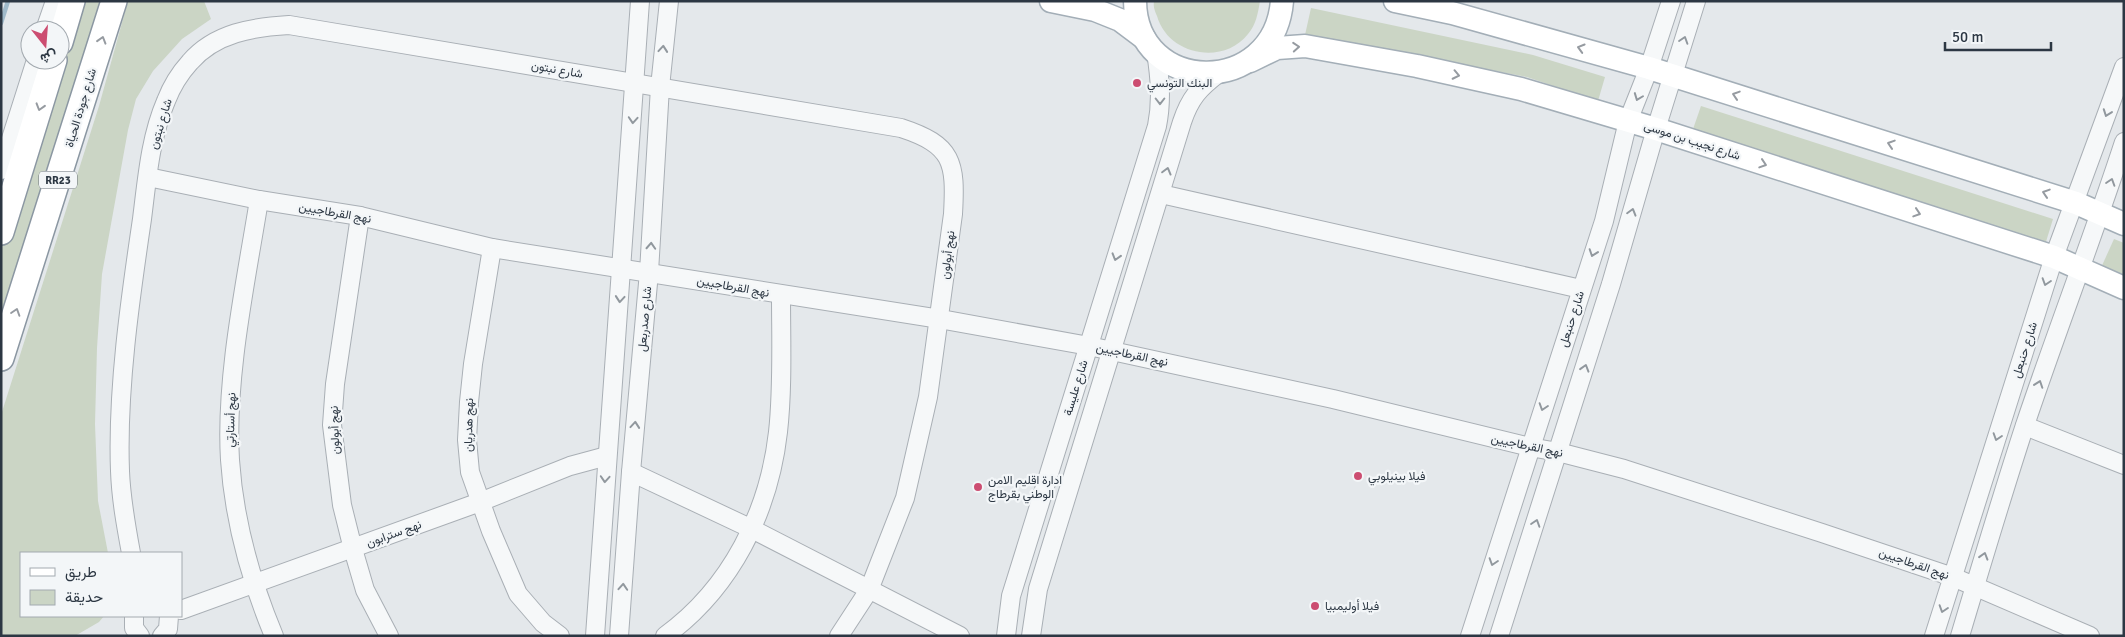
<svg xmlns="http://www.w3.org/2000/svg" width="2125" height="637" viewBox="0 0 2125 637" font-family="Signika,Vazirmatn,sans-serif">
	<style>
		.green { fill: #cbd5c5 }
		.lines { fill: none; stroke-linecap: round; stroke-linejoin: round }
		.stream { stroke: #a0baca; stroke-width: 4.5 }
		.minor-casing { stroke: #a9afb5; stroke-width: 20 }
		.major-casing { stroke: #a3aeb7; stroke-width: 25 }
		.highway-casing { stroke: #8b97a2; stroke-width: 28 }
		.minor { stroke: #f6f8f9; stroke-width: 18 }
		.major { stroke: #fff; stroke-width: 22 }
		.highway { stroke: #fff; stroke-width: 25 }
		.oneway { stroke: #969ba1 }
		.oneway2 { stroke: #91989e }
		.poi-dot { fill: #cc4d71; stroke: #f3f6f8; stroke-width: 2 }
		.labels { text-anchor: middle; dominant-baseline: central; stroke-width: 4.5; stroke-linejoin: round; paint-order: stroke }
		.shield { fill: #f3f6f8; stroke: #687079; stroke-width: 1 }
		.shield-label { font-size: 11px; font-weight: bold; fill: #2c3743 }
		.street-label { font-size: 12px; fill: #2c3743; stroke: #f3f6f8 }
		.poi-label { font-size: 12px; fill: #2c3743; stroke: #f3f6f8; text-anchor: start }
	</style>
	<rect width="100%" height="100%" fill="#e4e8eb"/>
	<g class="green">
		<path d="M76 1H100L1 317V249Z"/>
		<path d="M128 1H204L211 19 182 39 153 71 136 99 128 130 102 274 97 348 95 424 98 501 108 553H21V616H104L99 622 75 636H1V415L99 106Z"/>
		<path d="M1154 1H1260C1258 13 1256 25 1248 34 1223 66 1168 55 1157 16 1155 11 1153 7 1154 1Z"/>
		<path d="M1311 8 1533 55 1605 77 1598 101 1527 77 1305 35Z"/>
		<path d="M1701 106 2053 219 2045 245 1692 132Z"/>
		<path d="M2114 239 2124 243V280L2100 270Z"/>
	</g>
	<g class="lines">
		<path class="stream" d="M1 23 8 1"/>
		<defs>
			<g id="minor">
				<path d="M45 30 55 1"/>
				<path d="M1 170 36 60"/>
				<path d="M148 177 259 200 360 216 492 248 940 319 1089 346 1333 399 1530 447 1558 452 1624 469 1822 533 1953 577 2090 636"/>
				<path d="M1161 194 1581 289"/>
				<path d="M259 200C246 281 225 378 230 460 234 519 251 581 274 636"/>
				<path d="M360 216 335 384 332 425 342 505 353 549 365 590 389 636"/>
				<path d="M492 248 473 364 469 402 467 440 470 472 491 531 518 594 543 623 560 636"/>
				<path d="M2025 426 2124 465"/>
				<path d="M631 472 752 529 960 636"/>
				<path d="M131 553C126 526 121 499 120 471 117 390 130 300 142 219 147 180 150 138 166 101 171 88 180 73 190 62 215 33 253 27 289 25L901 128C953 145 956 162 953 214L928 397 905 498 869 590 839 636"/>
				<path d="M181 610 480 502 570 466 607 456"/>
				<path d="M134 616V628L140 636"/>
				<path d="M162 636 168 629 169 616"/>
				<path d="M595 636 640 1"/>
				<path d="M619 636 631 472 649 272 660 87 669 1"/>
				<path d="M665 636C731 588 769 512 778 432 783 387 781 340 781 295"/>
				<path d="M1006 636 1011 596 1157 126C1162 101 1160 78 1156 52"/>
				<path d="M1031 636 1038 589 1182 122C1190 98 1199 88 1219 73"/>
				<path d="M1470 636 1604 221 1628 121 1649 68 1671 1"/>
				<path d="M1499 636 1611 284 1656 129 1696 1"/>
				<path d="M1934 636 2054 257 2124 67"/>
				<path d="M1960 636C1981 566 2002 495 2025 425 2057 330 2093 237 2124 142"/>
			</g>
			<g id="major">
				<path d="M1051 1 1095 10 1120 20 1144 38"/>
				<path d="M1135 1C1136 95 1274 98 1282 1"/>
				<path d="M1395 1 1452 13 1649 68 2076 203 2124 224"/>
				<path d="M1250 61 1277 48 1305 46 1417 66 1521 89 1656 129 2054 257 2124 288"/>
			</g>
			<g id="highway">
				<path d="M60 42 72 1"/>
				<path d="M1 232 54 60"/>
				<path d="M1 358 114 1"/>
			</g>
		</defs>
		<use href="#minor" class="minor-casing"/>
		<use href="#major" class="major-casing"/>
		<use href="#highway" class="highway-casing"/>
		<use href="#minor" class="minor"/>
		<use href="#major" class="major"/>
		<use href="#highway" class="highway"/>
	</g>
	<defs><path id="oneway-chevron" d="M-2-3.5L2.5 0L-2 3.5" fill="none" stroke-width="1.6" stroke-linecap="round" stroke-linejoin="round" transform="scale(1.25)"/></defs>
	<g class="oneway">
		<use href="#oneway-chevron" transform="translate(102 40) rotate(-73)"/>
		<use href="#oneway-chevron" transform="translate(1296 47) rotate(-4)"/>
		<use href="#oneway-chevron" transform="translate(1581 48) rotate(-164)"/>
		<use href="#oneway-chevron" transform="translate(1456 75) rotate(12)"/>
		<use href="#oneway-chevron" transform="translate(1736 95) rotate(-162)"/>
		<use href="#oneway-chevron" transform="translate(40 107) rotate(107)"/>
		<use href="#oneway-chevron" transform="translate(1891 144) rotate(-162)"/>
		<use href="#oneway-chevron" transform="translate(1763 164) rotate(18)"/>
		<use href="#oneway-chevron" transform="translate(2046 193) rotate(-162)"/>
		<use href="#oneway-chevron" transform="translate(1917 213) rotate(18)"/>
		<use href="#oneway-chevron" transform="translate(16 312) rotate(-72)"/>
	</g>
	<g class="oneway2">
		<use href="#oneway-chevron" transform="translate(1684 40) rotate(-72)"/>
		<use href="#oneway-chevron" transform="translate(663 49) rotate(-85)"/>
		<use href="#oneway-chevron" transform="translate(1638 97) rotate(111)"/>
		<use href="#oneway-chevron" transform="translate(1160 101) rotate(90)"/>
		<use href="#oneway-chevron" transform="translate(2107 113) rotate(110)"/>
		<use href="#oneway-chevron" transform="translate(633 120) rotate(94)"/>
		<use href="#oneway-chevron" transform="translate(1167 171) rotate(-75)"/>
		<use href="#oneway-chevron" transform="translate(2111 182) rotate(-72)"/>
		<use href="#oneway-chevron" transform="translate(1632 212) rotate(-74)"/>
		<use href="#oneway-chevron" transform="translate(651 246) rotate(-87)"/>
		<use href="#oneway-chevron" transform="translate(1593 253) rotate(109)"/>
		<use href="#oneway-chevron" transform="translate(1116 257) rotate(107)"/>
		<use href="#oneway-chevron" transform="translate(2046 282) rotate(108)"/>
		<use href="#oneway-chevron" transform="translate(620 299) rotate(95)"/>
		<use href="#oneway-chevron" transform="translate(1585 368) rotate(-73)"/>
		<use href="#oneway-chevron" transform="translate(2039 384) rotate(-71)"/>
		<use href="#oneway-chevron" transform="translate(1543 407) rotate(108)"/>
		<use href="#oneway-chevron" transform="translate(635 425) rotate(-85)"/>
		<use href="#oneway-chevron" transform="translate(1997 437) rotate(108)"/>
		<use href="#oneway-chevron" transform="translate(605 479) rotate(94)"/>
		<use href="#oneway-chevron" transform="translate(1536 523) rotate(-72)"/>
		<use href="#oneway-chevron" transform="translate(1984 556) rotate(-73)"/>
		<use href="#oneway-chevron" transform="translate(1493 562) rotate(108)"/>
		<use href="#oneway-chevron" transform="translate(623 587) rotate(-86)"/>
		<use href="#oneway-chevron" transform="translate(1943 609) rotate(108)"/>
	</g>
	<g class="poi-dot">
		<circle cx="1137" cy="83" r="5"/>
		<circle cx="1358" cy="476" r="5"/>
		<circle cx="978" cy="487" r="5"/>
		<circle cx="1315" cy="606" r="5"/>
	</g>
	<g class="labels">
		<rect class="shield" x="39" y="171.5" width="38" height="17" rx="4"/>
		<g class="shield-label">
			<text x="58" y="180">RR23</text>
		</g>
		<g class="street-label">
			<text transform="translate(557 70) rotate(10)">شارع نبتون</text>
			<text transform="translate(81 108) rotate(-73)">شارع جودة الحياة</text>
			<text transform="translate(161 124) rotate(-73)">شارع نبتون</text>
			<text transform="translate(1692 141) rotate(18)">شارع نجيب بن موسى</text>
			<text transform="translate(335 213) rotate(10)">نهج القرطاجيين</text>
			<text transform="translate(948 255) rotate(-83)">نهج أبولون</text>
			<text transform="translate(733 287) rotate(10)">نهج القرطاجيين</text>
			<text transform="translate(645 319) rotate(-85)">شارع صدربعل</text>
			<text transform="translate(1572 319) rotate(-72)">شارع حنبعل</text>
			<text transform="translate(2025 350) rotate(-72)">شارع حنبعل</text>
			<text transform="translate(1132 355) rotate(12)">نهج القرطاجيين</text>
			<text transform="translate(1076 388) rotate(-73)">شارع عليسة</text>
			<text transform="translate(231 420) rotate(-88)">نهج أستارتي</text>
			<text transform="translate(469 425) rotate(-89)">نهج هدريان</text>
			<text transform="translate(335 430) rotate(-92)">نهج أبولون</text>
			<text transform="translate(1527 446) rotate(12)">نهج القرطاجيين</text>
			<text transform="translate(394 534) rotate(-20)">نهج سترابون</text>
			<text transform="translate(1914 564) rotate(19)">نهج القرطاجيين</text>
		</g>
		<g class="poi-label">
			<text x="1147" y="83">البنك التونسي</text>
			<text x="1368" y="476">فيلا بينيلوبي</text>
			<text x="988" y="480">ادارة اقليم الامن<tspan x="988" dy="14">الوطني بقرطاج</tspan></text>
			<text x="1325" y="606">فيلا أوليمبيا</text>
		</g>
	</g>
	<rect width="2125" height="637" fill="none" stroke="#2c3743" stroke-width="5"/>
	<rect x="20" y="552" width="162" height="65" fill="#f3f6f8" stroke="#a3aab0"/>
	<rect x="30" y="568" width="25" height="8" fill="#ffffff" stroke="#a3aab0"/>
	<text x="65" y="577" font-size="15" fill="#2c3743">طريق</text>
	<rect x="30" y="590" width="25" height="15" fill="#cbd5c5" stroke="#a3aab0"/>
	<text x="65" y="602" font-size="15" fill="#2c3743">حديقة</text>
	<g transform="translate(45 45) rotate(163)"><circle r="24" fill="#f3f6f8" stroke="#a3aab0"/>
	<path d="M0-4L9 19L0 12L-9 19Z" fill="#cc4d71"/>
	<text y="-8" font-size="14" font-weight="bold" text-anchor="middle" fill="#2c3743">ش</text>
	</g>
	<path d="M1945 42v8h106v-8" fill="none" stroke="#2c3743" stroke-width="2.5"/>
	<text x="1952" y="42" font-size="15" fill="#2c3743" stroke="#f3f6f8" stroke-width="4" paint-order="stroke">50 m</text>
</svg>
